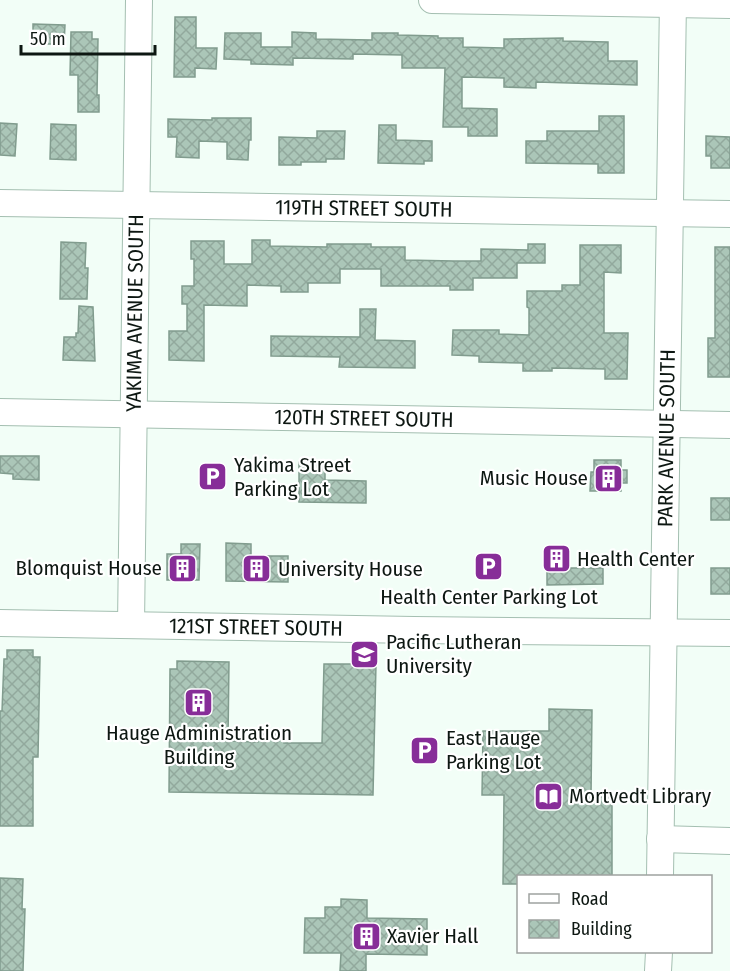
<svg xmlns="http://www.w3.org/2000/svg" width="730" height="971" viewBox="0 0 730 971" font-family="'Fira Sans Condensed',sans-serif">
	<style>
		.building { fill: url(#building-cross-hatch); stroke: #819c8e; stroke-width: 1.5 }
		.lines { fill: none; stroke-linecap: round; stroke-linejoin: round }
		.minor-casing { stroke: #a4bfb1; stroke-width: 28 }
		.minor { stroke: #fff; stroke-width: 26 }
		.labels { text-anchor: middle; dominant-baseline: central; stroke-width: 4.5; stroke-linejoin: round; paint-order: stroke }
		.street-label { font-size: 21px; fill: #0d1712; stroke: #fff }
		.poi-label { font-size: 21px; fill: #0d1712; stroke: #fff; text-anchor: start }
	</style>
	<defs>
		<pattern id="building-cross-hatch" width="8" height="8" patternUnits="userSpaceOnUse" patternTransform="scale(1.5)"><rect width="8" height="8" fill="#abc6b8"/><path d="M0 0l8 8M0 8l8-8" fill="none" stroke="#92a99d"/></pattern>
	</defs>
	<rect width="100%" height="100%" fill="#f2fef7"/>
	<g class="building">
		<path d="M175 17H196V48H217L216 69 195 68V77H174Z"/>
		<path d="M33 24 65 25 64 44H33Z"/>
		<path d="M71 32H92V39H98L97 95H99V112H78V75H70Z"/>
		<path d="M292 32 316 33V39L372 40V33H398V35L438 36V38H463V47L504 48V39L563 38V41L608 42V61H637V85L536 82V88L504 87V78L462 77V108L497 109V136H468V127H443L445 68H402V55L353 54V59L293 58V65L251 64V60L224 59 225 33H261V47H292Z"/>
		<path d="M599 116H624V173H598V164L526 163V141H547V131H599Z"/>
		<path d="M212 118H251V140H249L248 160 227 159V142L199 141V158L176 157 177 137H168V119L212 120Z"/>
		<path d="M0 123 17 124 15 156 0 155Z"/>
		<path d="M51 124 76 125V160L50 159Z"/>
		<path d="M379 125H396V140L432 141V161H424V164L378 163Z"/>
		<path d="M317 131H345L344 159H326V162H301V165H279V137L317 138Z"/>
		<path d="M706 136 730 137V168H711V156H706Z"/>
		<path d="M252 240H270V246L327 247V244H371V247H405V260L454 261H481V249L528 250V244H545V263H517V278H473V290H450V286H381V269H340V283H308V292H281V286L247 285V306L204 305V361L169 360V331H187V304H182V286H194V259H191V241H224V264H252Z"/>
		<path d="M61 242 86 243 85 268H88L87 299H60Z"/>
		<path d="M580 245H621V273L604 272V333H628L627 379H605V369L552 368V371H523V363L479 362V356L452 355 453 330H499V334L529 335V308L527 307V291H562V285H580Z"/>
		<path d="M715 247H730V377H708V338H715Z"/>
		<path d="M79 306 93 307 95 361 63 360 64 337H76V333H78Z"/>
		<path d="M360 309H376L375 340 415 341V368L339 367 340 357 271 356V336L360 337Z"/>
		<path d="M0 456H39V480L13 479V474L0 473Z"/>
		<path d="M594 460H621V470H627V483H621V491H590L591 472H594Z"/>
		<path d="M299 462 325 463V480L366 481V503L299 502Z"/>
		<rect x="711" y="498" width="19" height="22"/>
		<path d="M226 543 251 544V556H288V582L226 581Z"/>
		<path d="M181 544H200L199 580H167V554H181Z"/>
		<path d="M547 551H564V568H603V584L547 585Z"/>
		<rect x="711" y="568" width="19" height="26"/>
		<path d="M7 650H33V657H40L38 757H33V826H0V711H2L4 659H7Z"/>
		<path d="M177 661 229 662 228 741 258 742 259 734H284V743H322L324 664H376L373 795 169 792 170 669H177Z"/>
		<path d="M549 709 592 710 591 797H612V876H519V884H503L504 795H482L483 731H549Z"/>
		<path d="M0 878 23 879 22 909H25L23 971H0Z"/>
		<path d="M341 899 367 900V918L427 919V955L366 954V971H340L341 953H304L305 918H325V907H341Z"/>
	</g>
	<g class="lines">
		<defs>
			<g id="minor">
				<path d="M432 0 730 5"/>
				<path id="s1" d="M0 203 730 214"/>
				<path id="s2" d="M0 412 730 425"/>
				<path id="s3" d="M0 623 414 630 730 633"/>
				<path id="s4" d="M131 625 139 0"/>
				<path d="M660 839 730 841"/>
				<path id="s5" d="M660 876 673 0"/>
				<path d="M658 971 659 952"/>
			</g>
		</defs>
		<use href="#minor" class="minor-casing"/>
		<use href="#minor" class="minor"/>
	</g>
	<defs>
		<symbol id="parking-square" viewBox="-11 -11 22 22"><rect x="-9" y="-9" width="18" height="18" rx="4" fill="#872d98" stroke="#fff"/><path d="M-3.5-5.5H1a3.5 3.5 0 0 1 0 7H-1V5.5H-3.5ZM-1-3.4V-.6H.8a1.4 1.4 0 0 0 0-2.8Z" fill="#fff"/></symbol>
		<symbol id="building-square" viewBox="-11 -11 22 22"><rect x="-9" y="-9" width="18" height="18" rx="4" fill="#872d98" stroke="#fff"/><path d="M-4-6H4V6H1V3H-1V6H-4ZM-2.5-4.3h1.7v1.8h-1.7ZM.8-4.3h1.7v1.8H.8ZM-2.5-1h1.7V.8h-1.7ZM.8-1h1.7V.8H.8Z" fill="#fff"/></symbol>
		<symbol id="university-square" viewBox="-11 -11 22 22"><rect x="-9" y="-9" width="18" height="18" rx="4" fill="#872d98" stroke="#fff"/><path d="M0-5L7-2L0 1L-7-2ZM-4 1L0 2.5L4 1V4Q0 6-4 4Z" fill="#fff"/></symbol>
		<symbol id="library-square" viewBox="-11 -11 22 22"><rect x="-9" y="-9" width="18" height="18" rx="4" fill="#872d98" stroke="#fff"/><path d="M-6-4Q-3-5.5-.7-3.5V5Q-3 3-6 4ZM6-4Q3-5.5 .7-3.5V5Q3 3 6 4Z" fill="#fff"/></symbol>
	</defs>
	<g fill-rule="evenodd">
		<use href="#parking-square" x="196" y="460" width="33" height="33"/>
		<use href="#building-square" x="592" y="462" width="33" height="33"/>
		<use href="#building-square" x="540" y="542" width="33" height="33"/>
		<use href="#parking-square" x="472" y="550" width="33" height="33"/>
		<use href="#building-square" x="166" y="552" width="33" height="33"/>
		<use href="#building-square" x="240" y="552" width="33" height="33"/>
		<use href="#university-square" x="348" y="638" width="33" height="33"/>
		<use href="#building-square" x="182" y="686" width="33" height="33"/>
		<use href="#parking-square" x="408" y="734" width="33" height="33"/>
		<use href="#library-square" x="532" y="780" width="33" height="33"/>
		<use href="#building-square" x="350" y="920" width="33" height="33"/>
	</g>
	<g class="labels">
		<g class="street-label">
			<text stroke="none"><textPath href="#s1" startOffset="364">119TH STREET SOUTH</textPath></text>
			<text stroke="none"><textPath href="#s4" startOffset="312">YAKIMA AVENUE SOUTH</textPath></text>
			<text stroke="none"><textPath href="#s2" startOffset="364">120TH STREET SOUTH</textPath></text>
			<text stroke="none"><textPath href="#s5" startOffset="438">PARK AVENUE SOUTH</textPath></text>
			<text stroke="none"><textPath href="#s3" startOffset="256">121ST STREET SOUTH</textPath></text>
		</g>
		<g class="poi-label">
			<text x="234" y="465">Yakima Street<tspan x="234" dy="24">Parking Lot</tspan></text>
			<text x="588" y="478" text-anchor="end">Music House</text>
			<text x="577" y="559">Health Center</text>
			<text x="162" y="568" text-anchor="end">Blomquist House</text>
			<text x="278" y="569">University House</text>
			<text x="489" y="597" text-anchor="middle">Health Center Parking Lot</text>
			<text x="386" y="642">Pacific Lutheran<tspan x="386" dy="24">University</tspan></text>
			<text x="199" y="733" text-anchor="middle">Hauge Administration<tspan x="199" dy="24">Building</tspan></text>
			<text x="446" y="738">East Hauge<tspan x="446" dy="24">Parking Lot</tspan></text>
			<text x="569" y="796">Mortvedt Library</text>
			<text x="387" y="936">Xavier Hall</text>
		</g>
	</g>
	<rect x="517" y="875" width="195" height="78" fill="#ffffff" stroke="#9ea2a0" stroke-width="1.5"/>
	<rect x="529" y="894" width="30" height="9" fill="#ffffff" stroke="#9ea2a0" stroke-width="1.5"/>
	<text x="571" y="905" font-size="18" fill="#0d1712">Road</text>
	<rect x="529" y="920" width="30" height="18" fill="url(#building-cross-hatch)" stroke="#9ea2a0" stroke-width="1.5"/>
	<text x="571" y="935" font-size="18" fill="#0d1712">Building</text>
	<path d="M21 45v9h134v-9" fill="none" stroke="#0d1712" stroke-width="3"/>
	<text x="30" y="45" font-size="18" fill="#0d1712" stroke="#ffffff" stroke-width="4.5" paint-order="stroke">50 m</text>
</svg>
